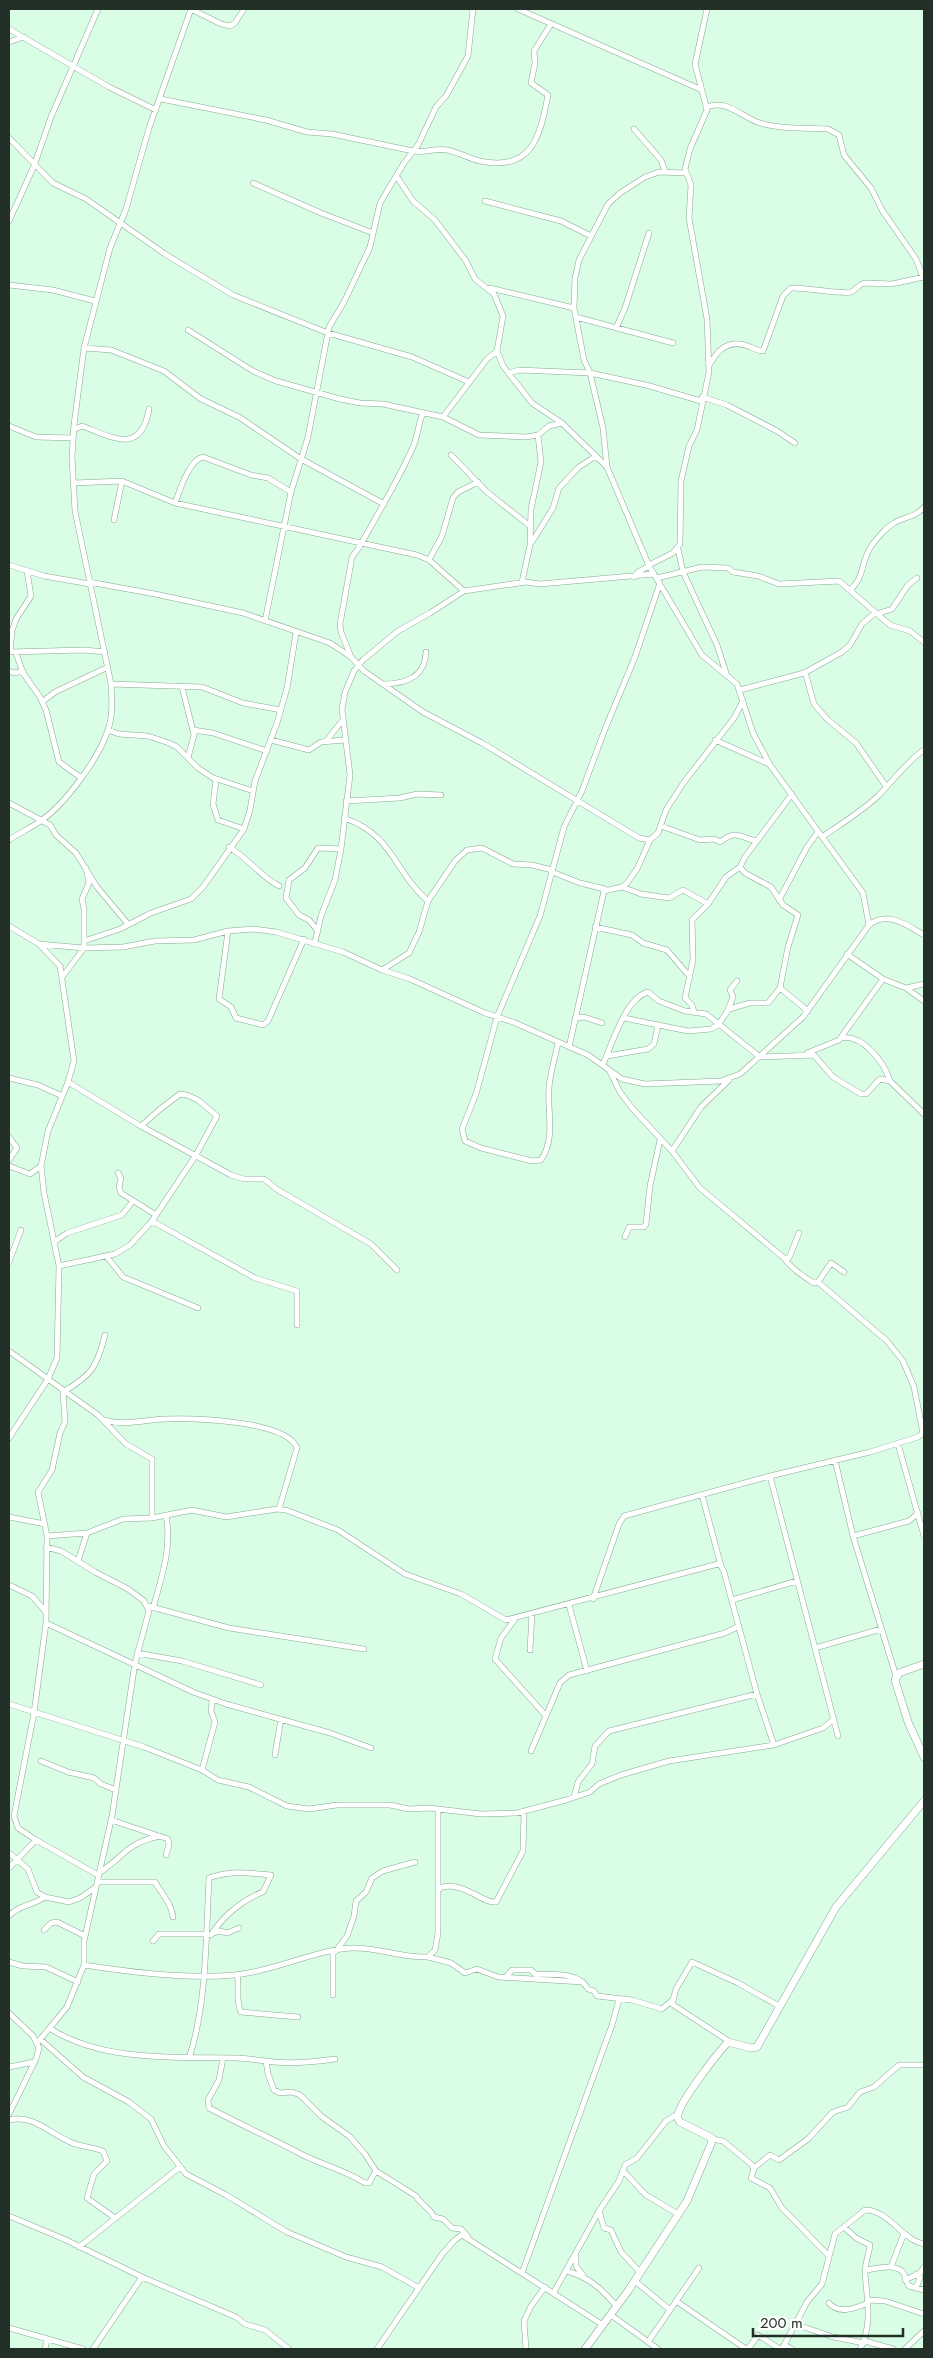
<svg xmlns="http://www.w3.org/2000/svg" width="933" height="2358" font-family="Jost,sans-serif">
<rect width="100%" height="100%" fill="#d9fde5"/>
<g fill="none" stroke-linecap="round" stroke-linejoin="round">
<g stroke="#88a993" stroke-width="6">
<path id="minor" d="M191 9 221 24 230 26 235 23 244 9
M518 9 702 90
M9 29 109 87 156 110
M9 42 24 37
M161 99 266 120 307 132 332 134 413 151C425 153 435 148 447 150 458 152 468 158 480 161 532 172 540 137 548 95L531 83 535 63 534 51 551 24
M707 107C726 99 741 116 757 122 776 129 808 128 828 129L839 135 844 155 871 188 882 210 916 259 923 277
M634 129 661 160 665 171
M9 138 53 183 86 199 165 254 233 295 328 333 412 357 469 382
M686 173 659 172 645 177 620 193 608 204 579 260 575 278 574 308 584 360 590 373 603 428 607 467 649 566 702 655 737 684 753 733 770 765 863 893 869 925
M397 177 413 201 435 220 466 261 475 279 494 294 503 316 497 351 503 366 532 403 562 423 607 467
M253 183 321 213 373 233
M485 201 561 221 591 236
M9 221 34 166 51 117 98 9
M9 285 53 290 95 301
M490 288 574 308
M576 317 673 343
M616 328 625 308 649 233
M188 330 253 371 276 381 340 399 360 403 383 404 443 417 479 435 526 437 538 435 549 426 562 423
M84 348 111 350 164 371 201 399 239 417 301 459 384 504
M709 366C717 350 728 339 748 346 753 348 758 351 763 351L783 296 791 288C802 287 846 295 851 292 856 290 858 285 864 283L892 284 924 277
M509 373 519 370 590 373 646 385 701 401
M702 397 727 405 777 431 795 443
M443 417 487 359 497 351
M9 426 36 437 73 438
M73 430 82 426C112 437 141 456 149 409
M451 455 487 492 530 526
M74 483 122 481 175 503 417 555 429 560 464 591
M175 503C180 490 189 460 203 457L251 475 268 478 291 492
M114 520 122 481
M530 545 531 509 541 462 538 435
M678 549 683 572 717 645 727 676
M429 560 442 536 453 498 458 492 478 482
M9 565 44 576 90 584
M649 565 673 553 680 544 681 481 689 446 697 430 709 372 707 319 689 218 691 185 685 169 690 149 707 110 695 64 707 9
M634 577 638 572 649 566
M657 578 702 567 728 568 733 572 758 576 779 584 839 581 890 625 910 631 924 642
M89 582 155 594 243 613 330 643 351 657 364 671 423 712 482 743 639 838 650 840
M522 582 530 545 553 508 559 488 579 467 596 456
M850 590C865 578 861 559 872 545 877 538 887 527 894 523 905 516 915 518 924 507
M877 614 892 609 908 585 917 578
M265 621 291 492 308 437 329 327 344 302 370 247 380 203 404 163 418 145 436 107 446 96 468 56 473 9
M9 652 84 650 105 652
M10 652 12 631 16 619 31 596 27 571
M16 653 23 673 40 697 46 710 59 762 80 777
M351 657 341 632 340 624 352 557 360 546C378 513 398 481 413 447 418 436 418 424 423 413
M9 671 14 673 23 671
M805 672 814 704 827 719 856 743 886 786
M111 684 202 687 243 703 281 710
M383 684C405 684 425 678 426 652
M182 687 194 735 188 758
M740 690 804 673 842 652 850 645 862 624 875 613
M42 702 55 692 108 667
M108 730 119 734 148 736 169 743 177 747 198 768 216 780 213 804 218 820 244 829
M193 730 213 733 267 751
M271 740 309 750 321 742 345 740
M715 740 769 764
M326 741 342 721
M214 778 253 791
M792 794 745 857 740 867 745 873 771 887 783 905 798 915 788 947 780 988 808 1011
M346 801 400 798 417 794 441 795
M9 803 50 825 56 835 76 853 97 887 128 924
M344 818C394 835 393 871 428 901
M661 826 700 840 714 839 720 842C737 829 739 837 756 841
M822 837C841 824 861 812 878 796 892 782 909 759 924 750
M9 840C19 833 31 828 42 820 66 803 99 758 108 730 113 716 112 699 111 684L75 511 72 457 74 425 84 348 110 248 126 209 149 128 191 9
M229 847C248 858 261 877 279 886
M552 872 580 883 605 889
M622 887 641 894 669 898 683 890 708 904
M779 900 807 847 818 832
M9 926 39 944 60 966 74 1061 68 1082 48 1131 41 1166 44 1193 59 1266 57 1358 48 1379 9 1438
M595 927 632 935 643 943 667 950 690 977
M228 931 219 999 231 1007 236 1018 263 1025 268 1021 304 939
M318 931 309 920 299 915 286 898 289 880 305 868 318 848 341 849
M84 941 120 929 151 913 191 899 203 887 244 829 250 810 255 781 277 723 287 688 296 633
M315 942 321 916 335 880 341 849 350 775 342 709 345 692 354 671 363 660 398 631 430 613 464 591 526 582 540 584 654 574
M39 944 84 948 123 947 155 941 194 940 228 931 254 929 276 932 343 952 382 970 410 979 485 1013 513 1022 588 1055 622 1079 645 1084 721 1081 740 1074 803 1017 869 925C887 910 907 925 924 935
M847 954 883 979 906 988 924 1001
M382 970 409 953 419 932 428 901 455 861 467 850 482 848 513 864 532 865 552 870
M63 976 84 948V909L82 899 89 883 86 868
M906 988 924 984
M729 1009 750 1003H768L780 988
M694 1012 692 1005 685 998 693 960 692 920 708 904 726 877 740 867
M575 1018 584 1017 602 1023
M624 1018 688 1031 711 1029 718 1025 727 1012 733 997 730 990 737 981
M841 1038C863 1034 884 1062 890 1081
M558 1043C555 1058 550 1073 549 1088 547 1112 556 1138 541 1160L532 1161 481 1148 465 1141 462 1129 476 1094 497 1017 540 916 564 827 582 791 605 729 635 657 660 583
M569 1047 604 891 622 887 627 883 637 869 650 840 658 833 666 810 684 782 734 718 743 701
M807 1053 839 1040 883 979
M607 1056 648 1049 654 1044 658 1025
M603 1064C612 1045 625 998 648 992L659 1001 685 1011 706 1014 760 1057 814 1055 833 1077 861 1094H866L880 1079 890 1081 924 1114
M609 1070 620 1092 632 1108 672 1151 700 1188 784 1258H789L799 1233
M9 1078 38 1085 62 1096
M68 1082 139 1125 231 1175 244 1179H264L278 1190 371 1244 397 1270
M141 1126 159 1110 180 1094 187 1095 198 1100 217 1116 196 1155 152 1221
M9 1137 17 1148 9 1160
M672 1151 701 1107 729 1080
M9 1166 30 1174 41 1166
M118 1173 121 1178 119 1187 121 1193 156 1215
M625 1237 629 1227H644L646 1224 650 1186 660 1140
M54 1242 67 1233 122 1215 133 1201
M107 1257 123 1277 198 1308
M784 1258C789 1266 805 1278 814 1283L818 1282 831 1263 844 1272
M9 1262 21 1230
M59 1266 115 1254 130 1245 152 1221 255 1278 297 1291V1325
M9 1351 98 1415 126 1444 152 1459V1518
M104 1420C125 1426 144 1420 165 1419 192 1418 286 1420 297 1448L279 1509
M898 1444 924 1536
M835 1460 853 1536 896 1676
M770 1476 838 1736
M702 1495 721 1566
M9 1517 45 1524
M47 1536 87 1533 123 1519 152 1518 192 1510 226 1517 277 1509 286 1510 338 1530 405 1574 461 1594 506 1620 718 1564 721 1566 724 1572 757 1694 774 1745
M853 1536 909 1521 918 1513
M78 1561 87 1533
M9 1585 32 1596 46 1612
M593 1599 619 1524 624 1516 770 1476 870 1452 918 1437 923 1433 914 1387 903 1361 887 1341 818 1282
M732 1600 797 1581
M569 1605 587 1671
M148 1606 229 1628 364 1649
M153 1608C162 1576 172 1548 166 1515
M515 1619 501 1638 495 1659 546 1716
M46 1623 193 1692 226 1704 330 1733 371 1748
M815 1648 881 1629
M530 1650 532 1614
M137 1653 182 1661 261 1685
M9 1704 144 1747 202 1770 218 1780 249 1787 287 1806 309 1809 337 1805H390L409 1809 429 1808 481 1814 517 1813 566 1800 590 1792 599 1784 621 1775 669 1761 774 1745 823 1728 834 1719
M531 1751 560 1683 569 1675 725 1633 739 1626
M275 1755 281 1719
M41 1761 68 1772 94 1778 101 1784 116 1790
M202 1770 215 1722 211 1711 212 1700
M574 1797 578 1782 592 1764 595 1746 609 1731 757 1694
M111 1820 168 1839 169 1845 166 1855
M9 1853 28 1869 37 1892 45 1897 69 1902 80 1898 96 1887
M9 1868 36 1840
M99 1873C125 1856 126 1843 160 1836
M98 1875 36 1840 18 1828 14 1816 34 1713 46 1623 47 1536 38 1492 52 1470 60 1433 65 1422 63 1392C92 1375 97 1367 105 1335
M97 1882H155C161 1893 172 1904 173 1917
M438 1890 442 1887C466 1882 483 1904 496 1902L523 1851 524 1811
M9 1916C17 1906 34 1905 45 1897
M44 1930 51 1923 57 1922 85 1936
M213 1933 220 1931 227 1933 239 1928
M153 1941 159 1934H207
M336 1951 347 1936 354 1916 356 1901 366 1892 372 1878 383 1871 415 1862
M428 1957 451 1963 465 1973 477 1969 498 1977 583 1982
M9 1962 23 1966 46 1967 78 1982
M84 1965C129 1972 204 1981 248 1973 283 1967 317 1950 352 1948 377 1947 402 1958 428 1957L435 1950 438 1933V1809
M237 1974C240 1987 235 2001 241 2012L298 2017
M506 1977 512 1970H531L535 1974C552 1975 578 1971 588 1989L594 1991 597 1996 632 2000 662 2009 671 2001
M333 1995V1952
M9 2013 33 2036 39 2048 36 2059 9 2114
M51 2029C103 2062 177 2057 236 2058 249 2058 262 2061 274 2062 295 2064 314 2062 335 2059
M40 2039 83 2077 129 2102 151 2119 164 2146 186 2174 226 2195 287 2232 346 2257 382 2267 419 2288
M38 2042 67 2007 84 1965V1941L112 1816 135 1663 149 1611 144 1601 128 1589 95 1572 61 1551 46 1547
M730 2042 672 2004 676 1989 692 1962 738 1983 779 2006
M189 2058C207 2005 206 1934 209 1878 231 1870 249 1873 271 1875L263 1892C242 1900 223 1916 211 1935
M223 2058 219 2080 208 2100 209 2108C240 2124 270 2138 301 2154 322 2165 345 2170 365 2183H369L376 2171
M266 2061 268 2074 274 2090 280 2093 292 2092 300 2095 321 2116 349 2136 365 2154 376 2171 416 2196C421 2205 430 2208 434 2217L443 2219 452 2228 461 2229 468 2237
M9 2067 34 2062
M9 2120C33 2114 49 2133 70 2142 81 2147 93 2147 103 2151L107 2161 94 2174 87 2198 115 2218
M712 2139 723 2141 751 2164 754 2169 751 2178 770 2188 782 2208 828 2255
M754 2168 770 2155 779 2160 808 2139 833 2112 848 2107 860 2092 874 2087 899 2065H924
M623 2171 646 2195 678 2214
M599 2211 604 2228 611 2230 621 2252 640 2272
M9 2216 64 2239 142 2277 236 2317 245 2324 265 2330 289 2349
M844 2227 856 2238 870 2245C869 2254 865 2263 865 2273 867 2300 873 2324 860 2349
M79 2247 180 2167
M576 2256V2266L583 2275
M891 2267 904 2233
M865 2270C876 2269 893 2263 902 2271 906 2275 905 2281 909 2286L924 2290
M567 2271C589 2277 603 2290 617 2307
M522 2273 612 2025 619 2000
M916 2274 920 2278 916 2288
M905 2280 920 2273 924 2267
M635 2281 670 2310
M554 2292 599 2211 619 2181 625 2165 637 2158 666 2121 678 2114
M868 2300 885 2301 924 2314
M676 2301 746 2349
M829 2303C839 2315 856 2308 868 2303
M611 2315 658 2349
M795 2324 833 2337 864 2343
M9 2328 83 2349
M865 2341 893 2349
M648 2342 699 2268
M784 2345 792 2349
M45 2349 47 2340
M93 2349 142 2277
M377 2349 443 2253 455 2240 462 2235 603 2325
M526 2349 524 2321 531 2306 545 2287
M748 2349 758 2335 780 2349
M782 2349 807 2302 822 2284 835 2234 865 2210C889 2210 902 2240 924 2244
M905 2349 924 2331"/>
</g>
<g stroke="#88a993" stroke-width="8">
<path id="tertiary" d="M924 1664 899 1673 895 1680 908 1722 924 1757
M585 2349 628 2291 687 2201 711 2144 712 2138 680 2122C678 2119 677 2119 678 2115 680 2101 717 2054 728 2042L751 2048 757 2047 836 1907 924 1801"/>
</g>
<use href="#minor" stroke="#fff" stroke-width="5"/>
<use href="#tertiary" stroke="#fff" stroke-width="7"/>
</g>
<rect width="933" height="2358" fill="none" stroke="#233027" stroke-width="20"/>
<path d="M753 2328v8h150v-8" fill="none" stroke="#233027" stroke-width="2.5"/>
<text x="760" y="2328" font-size="15" fill="#233027" stroke="#ffffff" stroke-width="4" paint-order="stroke">200 m</text>
</svg>
